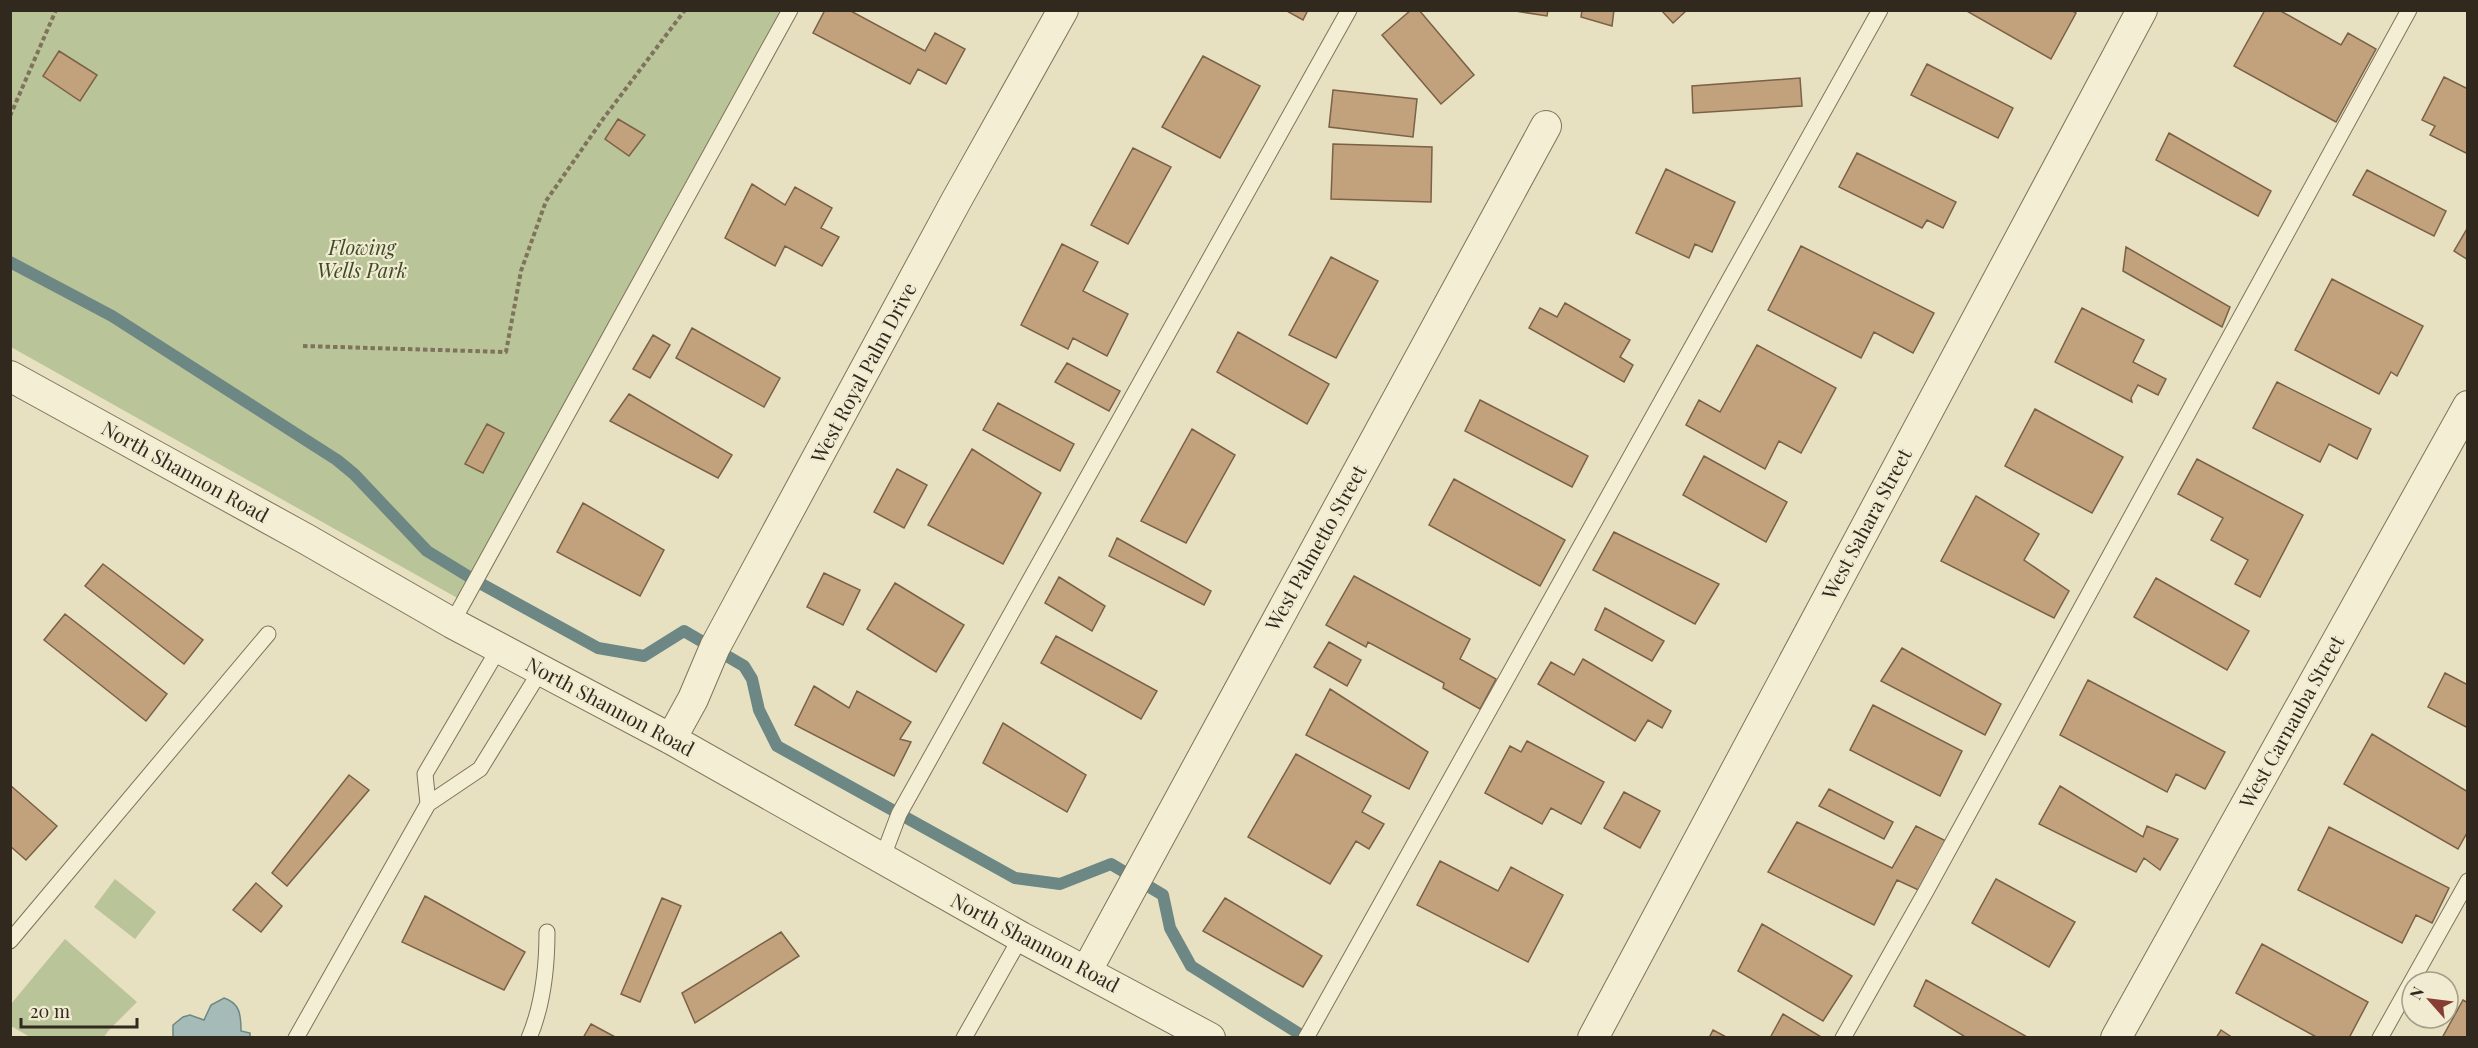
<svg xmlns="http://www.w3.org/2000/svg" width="2478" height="1048" font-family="'Playfair Display',serif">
<rect width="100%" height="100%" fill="#e7e1c2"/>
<path fill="#b9c498" d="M11 11H781L461 600 11 347Z
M115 879 156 912 135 939 94 907Z
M65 939 137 1002 109 1030 104 1037H30L11 1026V1004Z"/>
<path fill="#a4bbb7" stroke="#6c8784" stroke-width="1.5" d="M224 998C240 1003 241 1015 241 1031L250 1033V1037H173V1025L183 1017 190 1015 204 1020 211 1005Z"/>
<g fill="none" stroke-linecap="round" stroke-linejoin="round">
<path stroke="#6c8784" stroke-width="12" d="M10 262 112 316 337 460 354 474 427 551 476 581 598 648 644 656 684 631 744 666 752 679 759 710 777 746 1015 878 1060 884 1111 864 1163 895 1170 928 1191 966 1306 1038"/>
</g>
<path fill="#c1a27d" stroke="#7b6145" stroke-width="1.5" d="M825 10H849L925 51 935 33 965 49 946 84 918 69 910 84 813 33Z
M1285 10H1308L1303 20Z
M1411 10H1419L1474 75 1441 104 1382 35Z
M1509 10H1548L1547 16Z
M1582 10H1614L1612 26 1581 17Z
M1661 10H1687L1673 23Z
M1965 10H2071L2076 13 2051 59Z
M2265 10H2279L2341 45 2348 33 2376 49 2336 122 2234 66Z
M59 51 97 75 80 101 43 76Z
M1203 56 1260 86 1220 158 1162 127Z
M1927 64 2013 108 1998 138 1911 95Z
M2444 77 2468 89V154L2430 135 2435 126 2422 120Z
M1800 78 1802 106 1693 113 1692 86Z
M1333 90 1417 99 1413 137 1329 127Z
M618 119 645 135 629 156 605 139Z
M2169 133 2271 191 2258 216 2156 160Z
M1333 144 1432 147 1431 202 1331 199Z
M1133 148 1171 167 1128 244 1091 225Z
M1857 153 1956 202 1943 228 1927 220 1922 228 1839 187Z
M1666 169 1735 202 1712 252 1695 244 1689 258 1636 233Z
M2367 170 2446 211 2434 236 2353 195Z
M752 184 785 205 795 187 832 208 821 228 839 237 822 266 785 246 775 266 725 238Z
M2468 227V260L2454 251Z
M1062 244 1098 262 1083 291 1128 314 1107 356 1073 338 1068 349 1021 325Z
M1801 246 1934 313 1913 353 1874 332 1861 358 1768 310Z
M2126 247 2230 307 2222 327 2123 271Z
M1331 257 1378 281 1336 358 1289 335Z
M2332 279 2423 326 2397 376 2391 372 2379 394 2295 350Z
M1565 303 1630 340 1620 357 1633 365 1624 382 1529 328 1540 308 1557 317Z
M2082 308 2144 340 2133 362 2166 379 2158 395 2138 385 2131 398 2132 402 2055 362Z
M692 328 780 378 764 407 676 358Z
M1238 332 1329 384 1307 424 1217 372Z
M653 335 670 345 650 378 633 369Z
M1757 345 1836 388 1801 453 1779 441 1765 469 1686 425 1699 400 1720 412Z
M1067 363 1120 391 1109 411 1055 382Z
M2277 382 2371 429 2357 459 2329 444 2320 462 2253 428Z
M629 394 732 455 718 478 610 421Z
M1480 400 1588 456 1572 487 1465 431Z
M998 403 1074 444 1060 471 983 430Z
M2035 409 2123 457 2092 513 2005 466Z
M487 424 504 433 483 473 465 464Z
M1192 429 1235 455 1186 543 1141 521Z
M972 449 1041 493 1003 564 928 525Z
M1704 456 1787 502 1766 542 1683 495Z
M2197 459 2303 515 2260 597 2235 584 2248 560 2211 540 2223 518 2178 494Z
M897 469 927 485 904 528 874 512Z
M1454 479 1565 540 1540 586 1429 525Z
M1976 496 2039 534 2024 560 2069 591 2054 618 1941 561Z
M583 503 664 550 640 596 557 552Z
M1614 532 1719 584 1695 624 1593 570Z
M1117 538 1211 591 1204 605 1109 556Z
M103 564 203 640 184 664 85 586Z
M824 573 860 590 843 625 807 607Z
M1354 576 1470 639 1460 659 1496 679 1480 709 1443 688 1444 683 1368 642 1366 647 1326 625Z
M1059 577 1105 606 1092 631 1045 603Z
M2156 578 2249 631 2227 670 2134 617Z
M895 583 964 625 936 672 867 629Z
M1605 608 1664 641 1652 661 1595 630Z
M65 614 167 694 146 721 44 640Z
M1056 636 1157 691 1141 719 1041 663Z
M1329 642 1361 660 1347 686 1314 667Z
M1902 648 2001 704 1985 735 1881 681Z
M1583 659 1671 711 1662 728 1648 720 1635 741 1538 684 1551 662 1574 675Z
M2445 673 2468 685V728L2428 707Z
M2088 680 2225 752 2205 789 2176 774 2167 792 2060 735Z
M814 686 849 708 857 691 911 722 900 739 911 742 894 776 795 725Z
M1330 689 1428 752 1409 789 1306 735Z
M1873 705 1962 751 1940 796 1850 750Z
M1003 723 1086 775 1067 812 983 763Z
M2372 734 2468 792V831L2458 849 2344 784Z
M1527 741 1604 782 1581 824 1551 808 1542 824 1485 793 1510 746 1521 752Z
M1296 754 1371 796 1362 812 1384 824 1369 849 1356 841 1330 884 1248 837Z
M349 775 369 790 287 886 272 873Z
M10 785 57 826 26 860 10 846Z
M2060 786 2143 837 2147 826 2178 839 2160 870 2144 858 2136 872 2039 824Z
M1829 789 1893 822 1884 839 1819 806Z
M1624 792 1660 811 1640 848 1604 828Z
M1797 822 1892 868 1916 826 1948 842 1925 893 1897 880 1874 925 1768 872Z
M2329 827 2449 888 2432 923 2416 915 2402 943 2298 890Z
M1440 861 1498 891 1511 867 1563 895 1528 962 1417 905Z
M1996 879 2075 922 2049 967 1972 923Z
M256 883 282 906 261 932 233 910Z
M425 896 525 952 504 990 402 942Z
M662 898 681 906 640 1002 621 994Z
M1225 898 1322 956 1303 987 1203 931Z
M1762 924 1852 976 1823 1021 1738 971Z
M781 932 799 956 695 1023 682 993Z
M2262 944 2368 1002 2349 1038H2318L2236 993Z
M1926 980 2029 1038H1967L1914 1006Z
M2463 1000 2468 1003V1038H2442Z
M1783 1014 1823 1038H1770Z
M591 1024 617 1038H583Z
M1713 1030 1728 1038H1709Z
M2221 1030 2233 1038H2216Z"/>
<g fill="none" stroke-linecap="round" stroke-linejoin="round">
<g stroke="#7f735c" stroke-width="17">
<path id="lane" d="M452 623 790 10
M428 804 425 774 499 648
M882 859 899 814 1349 10
M10 941 268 634
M296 1038 428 804 480 769 541 670
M529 1038C543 1005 547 968 547 932
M964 1038 1021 937
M1306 1038 1880 10
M1843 1038 1925 893 2409 10
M2380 1038 2468 881"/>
</g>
<g stroke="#7f735c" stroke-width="32">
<path id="street" d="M10 376 306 539 452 623 671 739 1021 937 1210 1038
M671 739 693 699 715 647 956 201 1063 10
M1087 970 1546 126
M1593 1038 2142 10
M2116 1038 2468 406"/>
</g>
<path stroke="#7f735c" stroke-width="4" stroke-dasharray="4.5 3" stroke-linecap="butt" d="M10 116 56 10
M303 346 506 352 521 271 546 201 603 119 685 10"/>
<use href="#lane" stroke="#f3eed4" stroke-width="15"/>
<use href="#street" stroke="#f3eed4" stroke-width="30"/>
</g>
<g text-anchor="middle" stroke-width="4.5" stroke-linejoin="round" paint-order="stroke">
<g font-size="20" font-style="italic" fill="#3d4a27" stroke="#f0ebd1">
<text x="362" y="255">Flowing<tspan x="362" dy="23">Wells Park</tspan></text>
</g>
<g font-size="20" fill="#31291e" stroke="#f0ebd1">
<text transform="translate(864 373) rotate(-62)" y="7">West Royal Palm Drive</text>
<text transform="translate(185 472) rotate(29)" y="7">North Shannon Road</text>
<text transform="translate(1867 524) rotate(-62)" y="7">West Sahara Street</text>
<text transform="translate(1316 548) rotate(-61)" y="7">West Palmetto Street</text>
<text transform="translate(610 707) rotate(28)" y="7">North Shannon Road</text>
<text transform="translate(2292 722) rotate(-61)" y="7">West Carnauba Street</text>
<text transform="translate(1035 943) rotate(28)" y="7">North Shannon Road</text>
</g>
</g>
<rect width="2478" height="1048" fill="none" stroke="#31291e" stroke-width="24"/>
<g transform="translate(2430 1000) rotate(298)"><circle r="28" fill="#f0ebd1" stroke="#a49d89" stroke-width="1.5"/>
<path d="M0-4.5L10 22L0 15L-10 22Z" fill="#863d33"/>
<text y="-9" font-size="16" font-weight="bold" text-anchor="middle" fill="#31291e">N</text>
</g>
<path d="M21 1018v9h116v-9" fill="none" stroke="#31291e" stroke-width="3"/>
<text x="30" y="1018" font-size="18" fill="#31291e" stroke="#f0ebd1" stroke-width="4.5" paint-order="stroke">20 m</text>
</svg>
